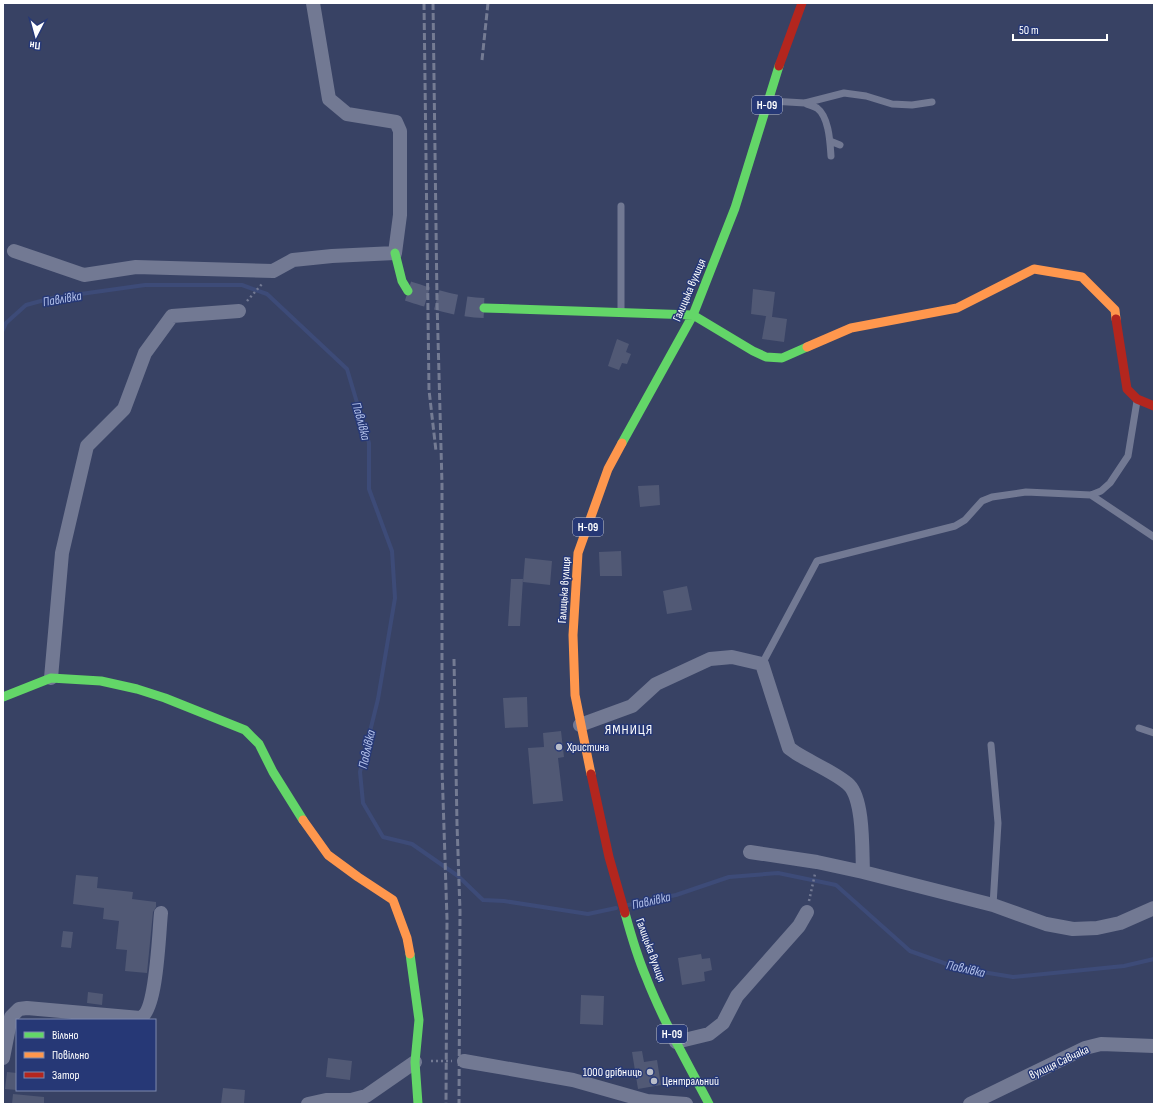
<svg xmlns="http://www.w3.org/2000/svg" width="1157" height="1107" font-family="'Sofia Sans Condensed',sans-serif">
<rect width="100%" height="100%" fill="#384264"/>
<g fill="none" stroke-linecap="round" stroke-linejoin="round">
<path stroke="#3d4b78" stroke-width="4" d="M3 330 6 323 26 305 52 298 145 285H242L267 294 347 369 369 443V489L392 551 395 598 378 699 360 772 363 803 383 837 412 844 458 876 483 900 504 901 588 914 616 908
M628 905 676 895 729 877 778 873 836 885 910 951 958 968 1013 977 1124 966 1154 959"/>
</g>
<path fill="#515975" d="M753 289 775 292 772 317 751 314Z
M766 316 787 319 784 342 762 339Z
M617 339 629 344 626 352 631 354 627 364 622 363 619 370 608 366Z
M659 485 660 505 640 507 638 486Z
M621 551 622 576H600L599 552Z
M525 558 552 561 550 585 523 582Z
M511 579H523L520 626H508Z
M687 586 692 610 667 614 663 591Z
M527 697 528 727 505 728 503 698Z
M561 731 564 757 558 758 563 801 533 804 528 748 544 747 543 733Z
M76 875 98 877 97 888 133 892 132 899 156 902V907L153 912 147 973 125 971 127 950 116 949 119 921 103 919 104 908 73 904Z
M63 931 73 932 71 948 61 947Z
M701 954 702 959 710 958 712 970 704 972 705 981 682 985 678 958Z
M88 992 103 994 102 1005 87 1003Z
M581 995 604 996 603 1025 580 1024Z
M642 1051 644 1062 657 1060 661 1085 638 1089 632 1052Z
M328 1058 352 1061 350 1080 326 1077Z
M7 1072 17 1073V1090L5 1089Z
M223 1088 245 1090 244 1104H221Z
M13 1094 44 1097V1104H12Z"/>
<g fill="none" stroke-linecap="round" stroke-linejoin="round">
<path stroke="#565e7b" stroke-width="20" stroke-dasharray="20 10" stroke-linecap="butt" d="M408 291C433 299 457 307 484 308"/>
<path stroke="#727993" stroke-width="2.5" stroke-dasharray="2 3" stroke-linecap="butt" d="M247 301 262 284
M809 901 815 874
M431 1061H452"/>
<path stroke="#727993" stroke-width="7" d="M771 101 805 103 844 93 866 96 892 104 912 105 932 102
M805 103C808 105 813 106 817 108 829 117 830 142 831 156
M830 141 840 145
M621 206V311
M1091 495 1154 537
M762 664 817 561 955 526 965 520 982 501 992 497 1026 492 1091 495 1101 491 1110 483 1128 456 1137 401
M1139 728 1154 733
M991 745 998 823 993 905"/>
<path stroke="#727993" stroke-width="14" d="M14 251 84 275 136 267 273 271 293 260 332 256 395 253 400 215V131L396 122 347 114 329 99 313 3
M51 678 62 553 87 446 124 409 145 353 172 316 239 311
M580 725 632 706 656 684 710 659 732 657 762 664 789 748 796 753C810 762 838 774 849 785 864 800 862 851 863 872
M750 852 817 862 863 872 993 905 1046 924 1073 929 1097 928 1120 923 1154 908
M676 1042 709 1034 723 1023 737 996 799 926 807 912
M3 1058 11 1017 19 1009 27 1008 140 1018C157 1012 159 930 161 913
M464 1061 573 1080 647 1101 686 1104
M308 1104 326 1100H351L366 1096 415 1062
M970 1104 1085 1048 1101 1044 1154 1046"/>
<path stroke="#63d668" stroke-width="9" d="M395 253 402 281 408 291
M484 308 693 315 753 351 766 357 782 358 807 347
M622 443 693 315 735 208 779 66
M3 697 51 678 101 681 137 689 165 698 245 730 259 744 273 772 303 820
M625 913C631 935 637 956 646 977 663 1021 687 1062 709 1104
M410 954 419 1020 415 1062 418 1104"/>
<path stroke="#ff974d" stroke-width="9" d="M807 347 851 328 957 308 1034 269 1082 277 1115 310 1116 319
M591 774 575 695 573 635 578 553 608 469 622 443
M303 820 328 855 358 877 393 900 407 938 410 954"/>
<path stroke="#b3261e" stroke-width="9" d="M779 66 802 3
M1116 319 1127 389 1137 399 1154 406
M591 774 609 857 625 913"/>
<path stroke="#747b93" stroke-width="3" stroke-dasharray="7 3" stroke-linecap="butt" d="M424 3 429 390 436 451
M433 3 437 301 442 484V768L447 919 446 1104
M482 60 488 3
M454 659 457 824 460 911 459 1104"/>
</g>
<g fill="#b9bdc9" stroke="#263876" stroke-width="1.5">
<circle cx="559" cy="747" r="4"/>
<circle cx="650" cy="1072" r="4"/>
<circle cx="654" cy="1081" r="4"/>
</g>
<g text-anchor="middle" stroke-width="3" stroke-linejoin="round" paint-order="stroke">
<g fill="#263876" stroke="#bec3d6" stroke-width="1">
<rect x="752" y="96" width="30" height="18" rx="3"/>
<rect x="573" y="518" width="30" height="18" rx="3"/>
<rect x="657" y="1025" width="30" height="18" rx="3"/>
</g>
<g font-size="11" font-weight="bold" fill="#fff">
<text x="767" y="109">Н-09</text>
<text x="588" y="531">Н-09</text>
<text x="672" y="1038">Н-09</text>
</g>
<g font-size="12" fill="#fff" stroke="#263876">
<text transform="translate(689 290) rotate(-67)" y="4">Галицька вулиця</text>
<text transform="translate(564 590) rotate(-86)" y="4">Галицька вулиця</text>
<text transform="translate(651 950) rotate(70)" y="4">Галицька вулиця</text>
<text transform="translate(1059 1062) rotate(-25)" y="4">вулиця Савчака</text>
</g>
<g font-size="12" fill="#fff" stroke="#263876" text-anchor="start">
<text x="567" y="751">Христина</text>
<text x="642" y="1076" text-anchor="end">1000 дрібниць</text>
<text x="662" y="1085">Центральний</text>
</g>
<g font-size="13" font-style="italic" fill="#b2c0ea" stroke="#263876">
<text transform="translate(62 298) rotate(-10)" y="5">Павлівка</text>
<text transform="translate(362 421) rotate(75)" y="5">Павлівка</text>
<text transform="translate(366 749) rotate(-77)" y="5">Павлівка</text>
<text transform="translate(651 900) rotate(-13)" y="5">Павлівка</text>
<text transform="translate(966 968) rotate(13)" y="5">Павлівка</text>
</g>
<g font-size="14" letter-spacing="1" fill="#fff" stroke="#263876">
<text x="629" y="734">ЯМНИЦЯ</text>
</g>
</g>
<rect width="1157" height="1107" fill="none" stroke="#ffffff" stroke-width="8"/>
<rect x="16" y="1019" width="140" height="72" fill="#263876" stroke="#7d88ad"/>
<rect x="24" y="1032" width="20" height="6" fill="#63d668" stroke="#7d88ad"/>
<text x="52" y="1039" font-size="12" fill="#ffffff">Вільно</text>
<rect x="24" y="1052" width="20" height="6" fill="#ff974d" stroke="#7d88ad"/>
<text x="52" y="1059" font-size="12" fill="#ffffff">Повільно</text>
<rect x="24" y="1072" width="20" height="6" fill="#b3261e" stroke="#7d88ad"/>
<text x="52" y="1079" font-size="12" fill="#ffffff">Затор</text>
<g transform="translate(36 36) rotate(186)" stroke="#263876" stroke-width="3" paint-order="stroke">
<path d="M0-3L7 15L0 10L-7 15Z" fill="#ffffff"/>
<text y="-6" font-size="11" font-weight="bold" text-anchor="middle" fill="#ffffff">Пн</text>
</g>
<path d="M1013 34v6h94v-6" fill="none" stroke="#ffffff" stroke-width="2"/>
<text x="1019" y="34" font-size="12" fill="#ffffff" stroke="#263876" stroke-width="3" paint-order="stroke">50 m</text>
</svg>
